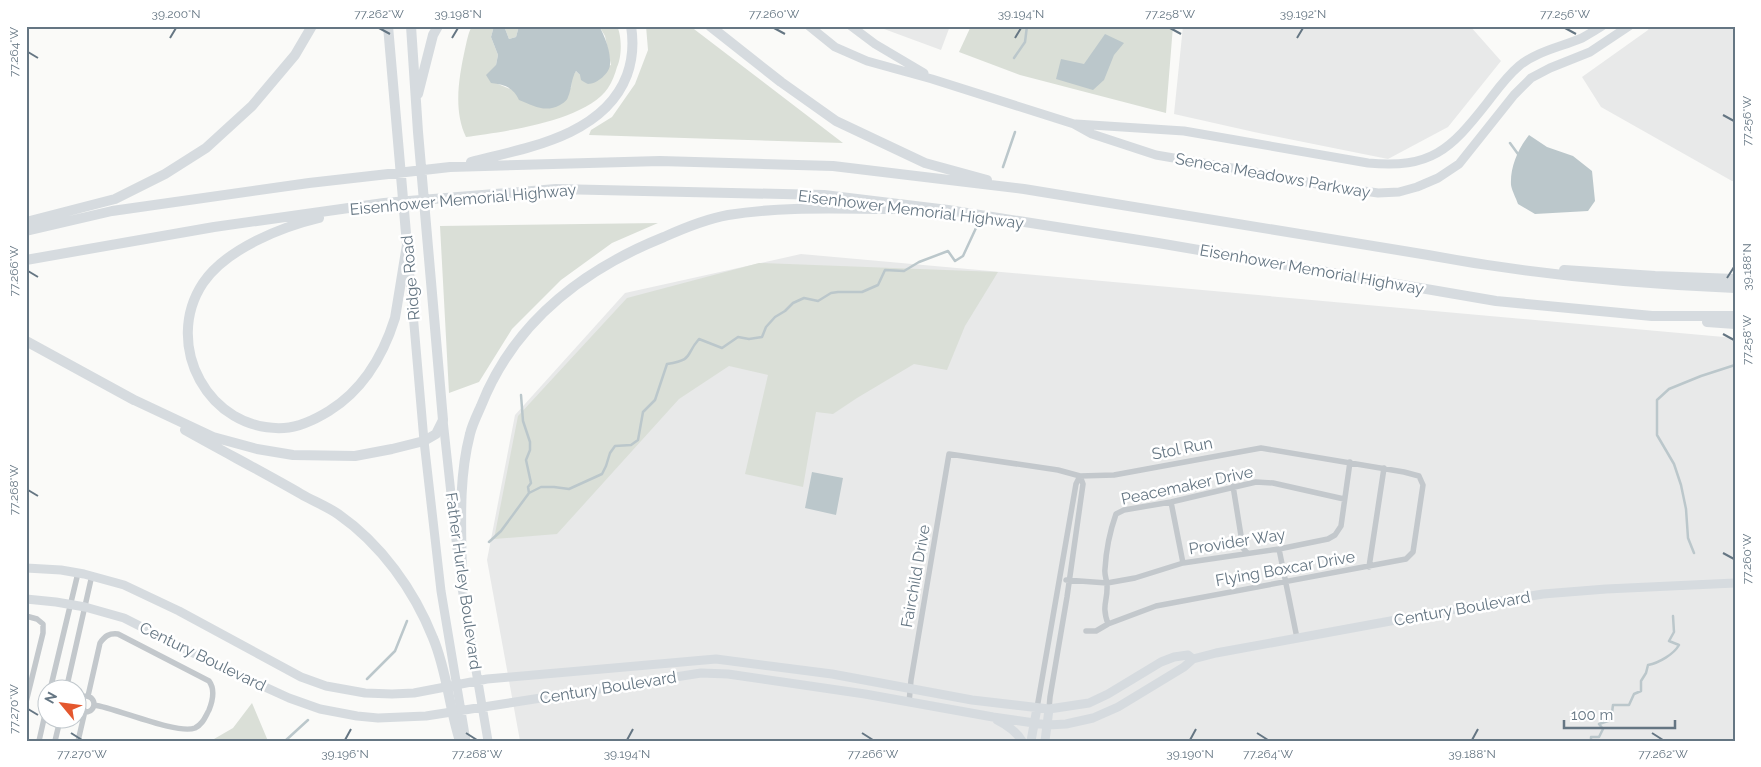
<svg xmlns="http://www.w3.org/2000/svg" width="1761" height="767" font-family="Raleway,sans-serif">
<rect width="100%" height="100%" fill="#fafaf8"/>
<path fill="#e8e9e9" d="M876 26H950L941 50Z
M1183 26H1470L1501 61 1448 127 1388 159 1254 132 1174 114Z
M1650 26H1735V181H1732L1601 107 1582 77 1648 30Z
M801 254 1735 338V741H520L487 560 515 415 625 293Z"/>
<path fill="#dadfd7" d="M472 26H494L491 37 498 55 496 65 498 84 515 91 571 88 572 77 576 71 580 75 611 65 605 36 599 26H617C622 36 622 57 617 67 615 74 612 82 608 88 586 121 503 132 466 137 453 110 459 77 465 49 467 41 468 33 472 26Z
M504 26H519L516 37 509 39Z
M646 26H690L843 143 589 135 591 130 612 117 635 84 648 50Z
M971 26H1173L1166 113 1020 75 959 52Z
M658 223 612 243 561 280 512 329 479 382 449 393 440 226Z
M759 263 998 272 965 326 947 370 914 364 857 398 833 414 816 412 803 487 745 474 768 375 729 366 679 399 557 534 494 539 518 416 627 298Z
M252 703 268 741H214V739L233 728Z"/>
<path fill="#bbc7cb" d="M494 26H504L509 39 516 37 519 26H599C605 36 611 53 610 64 610 73 597 84 588 84 585 83 583 81 581 80L580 75 576 71C571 79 572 88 568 97 567 101 563 103 560 105 545 113 534 106 519 100 514 88 504 84 491 83L486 75 496 65 498 55 491 37Z
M1105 34 1124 43 1114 55 1104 80 1093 90 1056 79 1061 59 1084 64Z
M1529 135 1547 147 1573 156 1592 171 1595 201 1588 211 1535 214 1518 204C1516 198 1512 191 1511 185 1510 167 1518 149 1529 135Z
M812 472 843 478 836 515 805 508Z"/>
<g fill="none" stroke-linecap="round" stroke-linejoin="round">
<path stroke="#bbc7cb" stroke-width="2.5" d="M1014 58 1025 42 1027 26
M1510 143 1518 154
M1003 167 1015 132
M521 395 523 421 530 442V450L526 460 531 483 528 487 529 493
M489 542 501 531 529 493 541 487H554L569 489 602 474 606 466 610 453 615 446 631 445 638 440 643 412 655 400 667 364C695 359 684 356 699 339L722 348 738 337 749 339 762 337 766 327 775 317 785 311 793 303 804 298 818 301 831 293 838 292H862L878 285 885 270 904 271 919 262 948 251 955 261 963 256 976 228
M1694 553 1688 538 1686 509 1681 485 1674 464 1657 435V400L1669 389 1701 376 1735 365
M367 679 395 651 407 621
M285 741 308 720
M1591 741V737H1599L1603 729 1599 724 1611 720 1613 705H1629L1634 694 1641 691V681L1646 673 1648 665C1659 663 1674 654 1679 645L1669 641 1674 632 1673 616"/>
<path stroke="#c3c8cc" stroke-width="5.5" d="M1233 486 1243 548 1247 553
M1171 502 1183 563
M1279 549 1297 638
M1369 567 1384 468
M1066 580 1107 583 1135 578 1183 563 1279 549 1328 539 1335 535 1341 526 1350 462
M26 616 37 619 43 624V633L26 702
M1108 624C1101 604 1108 602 1107 585 1107 580 1104 575 1105 569 1106 551 1110 531 1116 514L1124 510 1171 502 1256 482 1273 483 1344 499
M50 690 78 573
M66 690 92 575
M88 696 100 643C105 636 109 633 118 634L209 681C215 689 213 700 209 710 205 717 203 724 195 728 177 735 116 708 94 705
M78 704a8 8 0 1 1 16 0a8 8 0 1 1-16 0Z
M909 703 911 680 949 454 1058 470 1080 476 1114 475 1261 448 1404 472 1419 476 1423 485 1413 552 1406 559 1156 606 1108 624 1096 631H1086
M1037 708 1076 484 1080 476 1083 484 1067 597 1050 697 1049 709
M39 741 48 701
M55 741 60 720
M78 741 85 711"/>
<path stroke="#d6dbdf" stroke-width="9" d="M809 26 835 47 867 61 932 79 1074 124 1092 134 1156 155 1250 171 1322 185 1378 193 1399 192 1417 187 1438 178 1459 164 1514 95 1531 78 1550 68 1590 52 1629 26
M851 26 875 44 924 73
M1076 124 1184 131 1368 163C1431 169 1450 150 1487 103 1497 90 1506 77 1519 66 1537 51 1561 47 1582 38 1589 34 1596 30 1602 26
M408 255 424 441 441 591 466 741
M443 420 457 549
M26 568 61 570 84 574 124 585 179 611 301 677 326 686 365 693 392 694 414 693 487 679 716 659 832 674 972 700 1049 709 1089 703 1108 694 1161 662 1174 657 1188 655 1193 659
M461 582 488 741
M26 599 56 602 85 607 124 618 217 665 289 698 320 709 357 716 378 718 426 716 701 673 728 674 865 694 993 717 1048 725 1066 724 1093 718 1118 707 1184 667 1193 659 1216 653 1494 602 1543 594 1606 589 1735 583
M997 720C1007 725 1016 731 1022 741
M1031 741 1037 708
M1045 741 1049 709"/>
<path stroke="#d6dbdf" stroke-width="10" d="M710 26 781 82 836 121 925 163 987 180
M418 94 433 35 438 26
M471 162C526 148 604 136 627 75 633 58 634 44 631 26
M319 218C281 227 226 249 203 283 162 345 209 432 284 428 300 427 316 419 329 411 363 390 383 356 395 318L407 245 388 26
M26 222 115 199 165 174 206 148 252 106 295 55 312 26
M26 231 112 211 309 183 450 167 660 161 833 166 1024 189 1428 255C1530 274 1631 284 1735 288
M26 260 214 227 384 203 556 189 824 195 948 210 1158 243 1496 301 1652 316H1735
M1564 270 1655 276 1735 279
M1707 322 1735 324
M26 341 134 400
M130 398 213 437 257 449 293 455 355 456 392 449 424 441 436 434 443 420 418 132 411 26
M185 430C224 452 263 472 301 494 313 501 326 506 338 514 381 544 414 590 433 638 447 671 449 707 460 741
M462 588C462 537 457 484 470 434 472 425 477 415 481 406 514 322 582 270 664 237 684 228 706 219 728 215 783 206 839 209 894 209"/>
</g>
<path fill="none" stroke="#657683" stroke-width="2" d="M379 28 390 34M774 28 785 34M1170 28 1181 34M1565 28 1576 34M170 38 176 28M452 38 458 28M1015 38 1021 28M1297 38 1303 28M28 52 38 58M1723 115 1734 121M28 271 38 277M1727 278 1734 267M1723 334 1734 340M28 490 38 496M1723 553 1734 559M28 709 38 715M71 733 82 740M466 733 477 740M862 733 873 740M1257 733 1268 740M1652 733 1663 740M345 740 351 729M627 740 633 729M1190 740 1196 729M1472 740 1478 729"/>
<g text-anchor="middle" stroke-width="5" stroke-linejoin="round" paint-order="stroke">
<g font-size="16" fill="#657683" stroke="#fff">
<text transform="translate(1273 175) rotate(10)" y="6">Seneca Meadows Parkway</text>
<text transform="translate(463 199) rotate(-5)" y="6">Eisenhower Memorial Highway</text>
<text transform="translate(911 209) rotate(7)" y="6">Eisenhower Memorial Highway</text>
<text transform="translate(1312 269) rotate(10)" y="6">Eisenhower Memorial Highway</text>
<text transform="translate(410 278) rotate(-95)" y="6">Ridge Road</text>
<text transform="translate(1182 448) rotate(-11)" y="6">Stol Run</text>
<text transform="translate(1187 485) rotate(-12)" y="6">Peacemaker Drive</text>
<text transform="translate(1237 541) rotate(-9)" y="6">Provider Way</text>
<text transform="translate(1285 568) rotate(-10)" y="6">Flying Boxcar Drive</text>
<text transform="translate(915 576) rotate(-80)" y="6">Fairchild Drive</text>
<text transform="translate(464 581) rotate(82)" y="6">Father Hurley Boulevard</text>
<text transform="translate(1462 608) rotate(-10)" y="6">Century Boulevard</text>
<text transform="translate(203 656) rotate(26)" y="6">Century Boulevard</text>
<text transform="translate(608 687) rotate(-9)" y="6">Century Boulevard</text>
</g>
</g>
<rect width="1761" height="767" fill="none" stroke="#ffffff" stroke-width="55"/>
<g transform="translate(62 704) rotate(299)"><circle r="24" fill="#ffffff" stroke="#c1c8cd"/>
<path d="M0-4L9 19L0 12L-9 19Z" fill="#e4572e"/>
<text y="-8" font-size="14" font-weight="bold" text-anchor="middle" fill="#657683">N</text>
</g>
<path d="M1564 720v8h111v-8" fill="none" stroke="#657683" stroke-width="2.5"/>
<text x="1571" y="720" font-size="15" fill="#657683" stroke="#ffffff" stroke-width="4" paint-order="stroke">100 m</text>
<rect x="28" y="28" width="1706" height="712" fill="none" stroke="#657683" stroke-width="2"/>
<g font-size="12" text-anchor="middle" fill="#657683">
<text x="176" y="18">39.200°N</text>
<text x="379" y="18">77.262°W</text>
<text x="458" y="18">39.198°N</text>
<text x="774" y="18">77.260°W</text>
<text x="1021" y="18">39.194°N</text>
<text x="1170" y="18">77.258°W</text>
<text x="1303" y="18">39.192°N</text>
<text x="1565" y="18">77.256°W</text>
<text transform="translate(14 52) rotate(-90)" y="4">77.264°W</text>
<text transform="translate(1747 121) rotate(-90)" y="4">77.256°W</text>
<text transform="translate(1747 267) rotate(-90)" y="4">39.188°N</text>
<text transform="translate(14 271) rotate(-90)" y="4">77.266°W</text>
<text transform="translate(1747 340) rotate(-90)" y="4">77.258°W</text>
<text transform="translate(14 490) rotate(-90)" y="4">77.268°W</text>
<text transform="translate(1747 559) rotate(-90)" y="4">77.260°W</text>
<text transform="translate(14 709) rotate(-90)" y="4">77.270°W</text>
<text x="82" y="758">77.270°W</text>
<text x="345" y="758">39.196°N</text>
<text x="477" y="758">77.268°W</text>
<text x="627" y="758">39.194°N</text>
<text x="873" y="758">77.266°W</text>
<text x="1190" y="758">39.190°N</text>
<text x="1268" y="758">77.264°W</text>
<text x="1472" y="758">39.188°N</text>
<text x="1663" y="758">77.262°W</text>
</g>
</svg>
